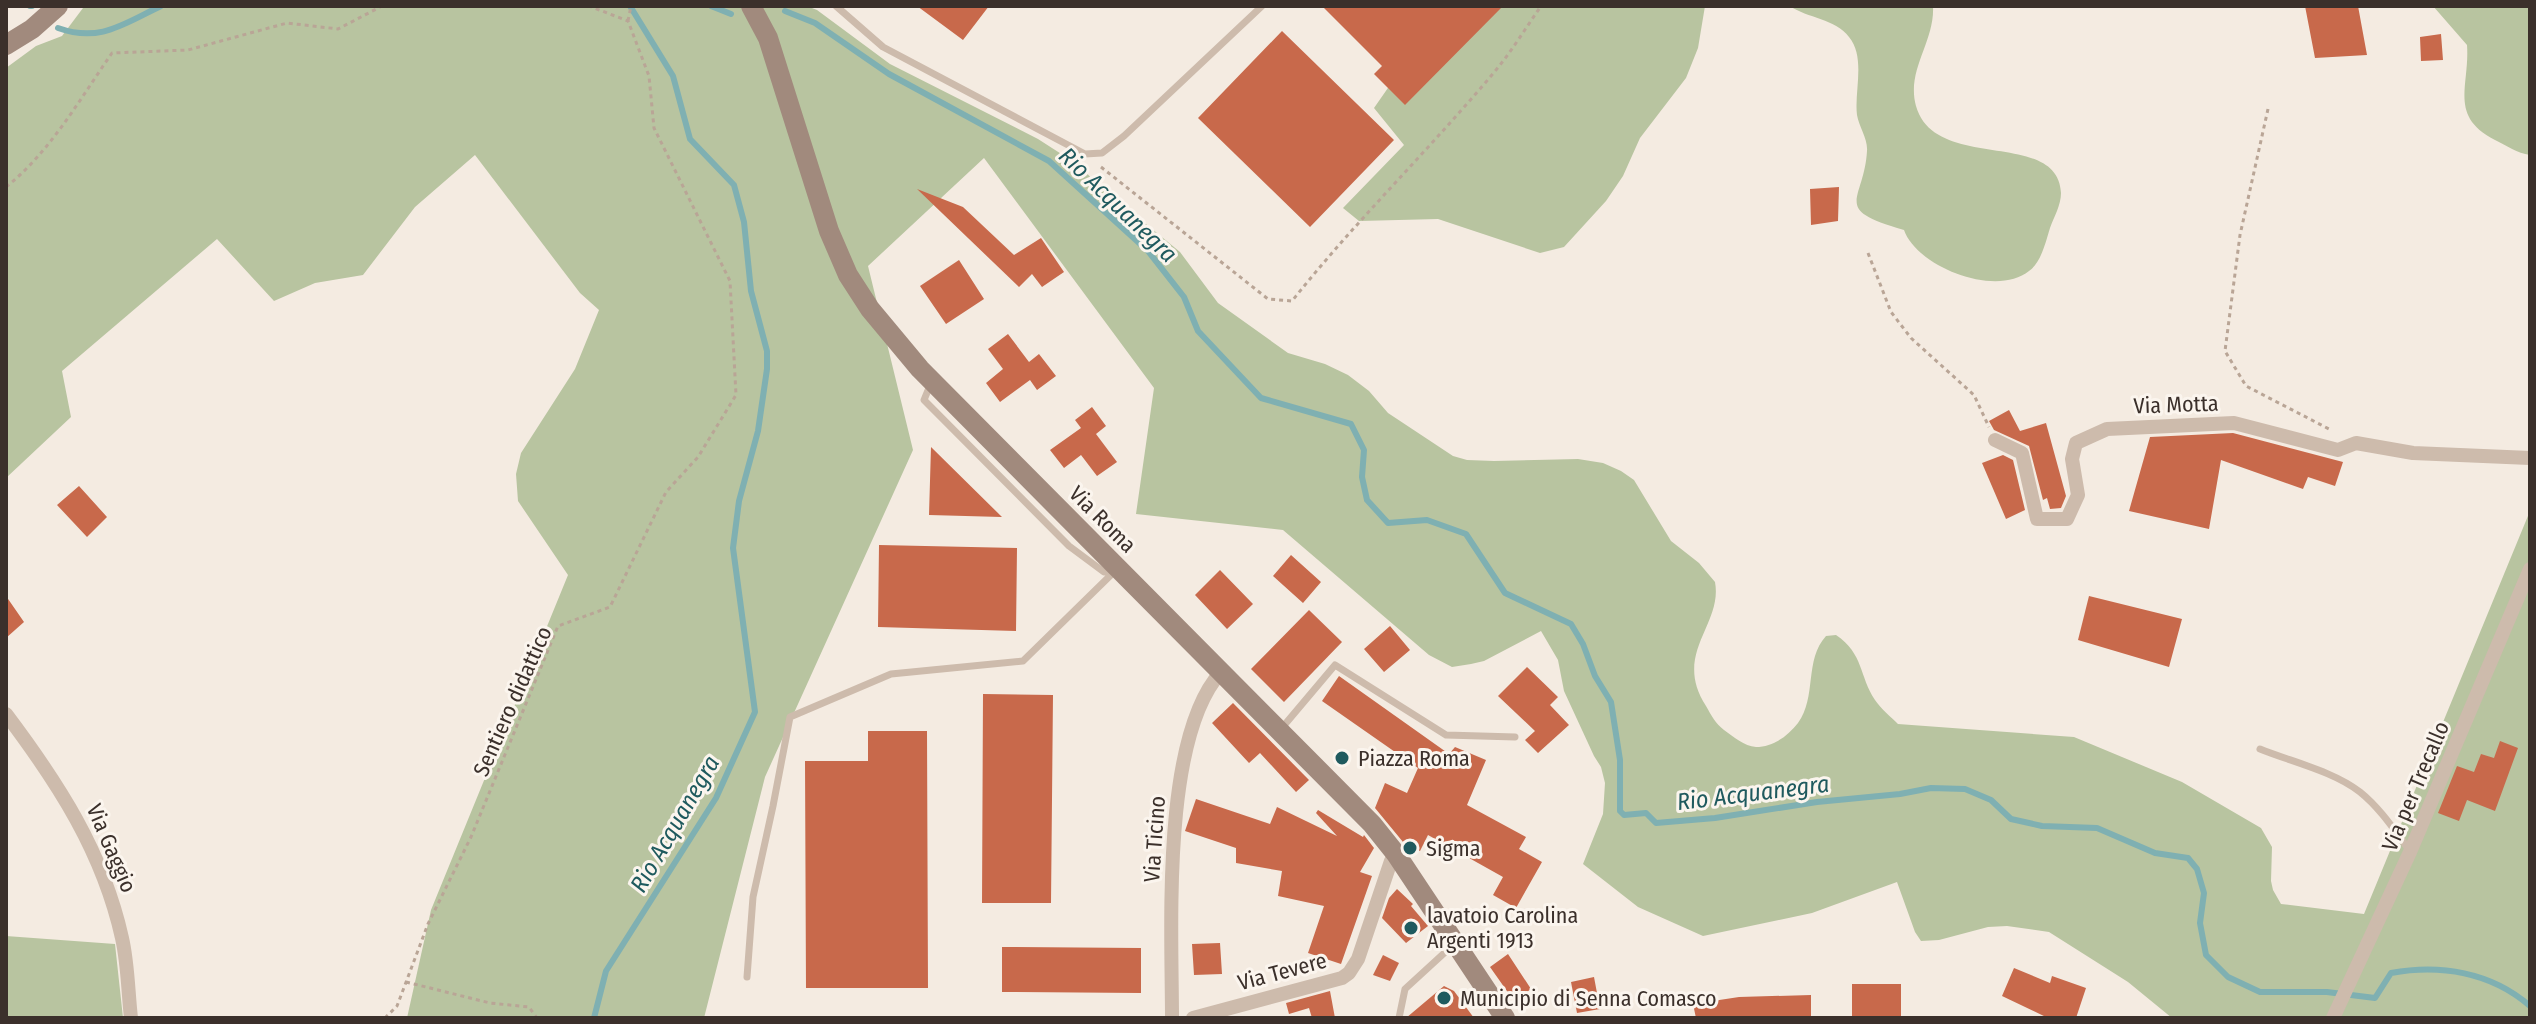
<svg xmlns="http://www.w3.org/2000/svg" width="2536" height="1024" font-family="'Fira Sans Condensed',sans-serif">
<rect width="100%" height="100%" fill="#f4ebe1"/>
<path fill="#b8c4a0" d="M94 6H807L817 10 890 64 1038 139 1080 166 1095 182 1180 252 1218 303 1288 353 1325 364 1348 375 1369 391 1388 413 1453 456 1467 460 1494 461 1578 459 1603 463 1621 471 1634 480 1671 541 1699 563 1715 582C1723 625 1672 653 1706 706 1711 715 1716 724 1724 730 1734 737 1744 746 1756 747 1773 747 1788 736 1798 723 1817 697 1804 660 1826 636L1836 635C1864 654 1859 676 1875 700 1881 709 1891 717 1898 724L2074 737 2182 782 2261 828 2272 847 2271 881 2273 890 2281 904 2364 914 2530 511V1018H2172L2128 982 2049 932 2007 926 1988 927 1939 940 1921 941 1915 932 1897 882 1812 913 1703 936 1638 907 1583 864 1603 814 1605 783 1601 767 1594 756 1564 691 1558 660 1541 631 1484 661 1471 664 1452 667 1429 655 1283 530 1136 514 1154 388 984 158 868 266 913 450 765 777 704 1018H407L431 910 568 575 518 501 516 474 521 453 575 369 599 310 580 293 475 155 415 207 363 275 315 283 274 301 217 239 62 371 71 417 6 478V68L36 46 62 36 83 8Z
M1445 6H1705L1698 48 1686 78 1640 138 1623 176 1606 201 1564 247 1540 253 1438 219 1359 221 1343 208 1404 145 1374 108Z
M1790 6H1933C1935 42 1906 70 1916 106 1935 173 2058 128 2061 193 2061 205 2054 217 2050 228 2046 241 2041 263 2029 271 1996 298 1917 267 1904 230 1830 209 1864 202 1867 151 1868 139 1859 127 1857 115 1854 91 1866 58 1849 37 1836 19 1807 18 1790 6Z
M2433 6H2530V155C2517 153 2507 146 2495 140 2448 116 2470 86 2467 45Z
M6 936 115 944 123 1018H6Z"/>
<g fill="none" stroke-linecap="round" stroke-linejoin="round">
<path stroke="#7fb0b2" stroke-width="6" d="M30 6H32
M711 6 731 14
M785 11 815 23 889 74 1049 161 1148 251 1184 297 1198 331 1261 398 1351 424 1364 450 1362 477 1367 500 1388 523 1427 520 1466 534 1505 593 1571 624 1583 644 1595 676 1611 702 1620 760V811L1624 815 1646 813 1656 823 1715 818 1817 802 1900 794 1931 788 1965 789 1991 800 2011 819 2042 826 2097 828 2155 853 2188 858 2197 869 2204 893 2200 923 2206 955 2228 977 2260 992H2327L2375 998 2391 973C2440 964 2491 972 2530 1006
M58 28C100 43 123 24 161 6
M594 1018 606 971 716 798 755 712 733 548 739 501 758 431 767 369V351L751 291 744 222 734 185 690 139 673 76 630 6"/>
</g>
<path fill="#c8694b" d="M917 6H989L963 40Z
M1322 6H1503L1405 105 1374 74 1382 66Z
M2305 6H2358L2367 55 2315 58Z
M1282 31 1394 140 1310 227 1198 118Z
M2441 34 2443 60 2421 61 2420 37Z
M1839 187 1838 221 1811 225 1810 189Z
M917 189 963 207 1014 255 1041 238 1064 272 1042 287 1032 274 1019 287Z
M959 260 984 299 946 324 920 286Z
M1008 334 1029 362 1039 354 1056 376 1037 390 1030 380 1000 402 986 383 1003 369 988 349Z
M1092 407 1106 426 1096 434 1117 462 1097 476 1081 455 1064 468 1050 450 1081 428 1075 420Z
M2009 410 2020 431 2046 423 2066 496 2061 508 2050 509 2047 498 2043 500 2029 446 1994 430 1989 421Z
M2233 433 2343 462 2335 486 2308 477 2303 489 2221 460 2209 529 2129 511 2150 437Z
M931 447 1002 517 929 515Z
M2003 455 2013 460 2025 510 2006 519 1982 463Z
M79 486 107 517 87 537 57 505Z
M879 545 1017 548 1016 631 878 627Z
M1291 555 1321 582 1303 603 1273 576Z
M1220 570 1253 604 1227 629 1195 595Z
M6 596 24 622 6 638Z
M2089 596 2182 619 2169 667 2078 640Z
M1309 610 1342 642 1284 702 1251 669Z
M1390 626 1410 650 1384 672 1364 649Z
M1527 667 1558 697 1550 705 1569 725 1538 753 1525 740 1535 731 1498 696Z
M1339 676 1449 754 1455 747 1486 760 1467 805 1526 837 1519 849 1542 862 1516 908 1493 895 1503 877 1428 835 1420 851 1403 842 1375 808 1385 783 1407 793 1418 768 1322 701Z
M983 694 1053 695 1051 903H982Z
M1233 703 1309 780 1296 792 1260 753 1249 763 1212 723Z
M868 731H927L928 988H806L805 761H868Z
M2500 741 2518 748 2495 811 2467 800 2459 821 2438 813 2457 766 2474 772 2481 754 2494 758Z
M1196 799 1270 824 1277 807 1337 836 1316 813 1318 810 1363 837 1364 835 1374 848 1360 872 1372 876 1341 964 1308 953 1324 906 1278 896 1282 871 1236 863V848L1185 831Z
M1397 889 1413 904 1411 906 1428 926 1406 943 1382 918 1389 898Z
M1220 943 1222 974 1194 975 1192 944Z
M1002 947 1141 948V993L1002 992Z
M1508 954 1531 989 1514 1001 1490 967Z
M1383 955 1399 963 1390 981 1373 975Z
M2014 968 2050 983 2052 976 2086 988 2076 1018H2048L2002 996Z
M1594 977 1600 1009 1577 1013 1571 982Z
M1852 984H1901V1018H1852Z
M1444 986 1454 991 1474 1018H1406Z
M1330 991 1335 1018H1312L1309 1008 1289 1014 1286 1003Z
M1811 995V1018H1696L1693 1004 1739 997Z"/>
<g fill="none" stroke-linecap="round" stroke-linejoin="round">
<path stroke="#b9a596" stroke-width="3" stroke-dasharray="4 4" stroke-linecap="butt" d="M628 21 631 6
M2268 109 2240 235 2225 351 2246 386 2331 430
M1101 167 1268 299 1292 301C1354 223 1426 153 1491 76 1510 54 1525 29 1541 6
M6 187C50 152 80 99 112 53L188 50 287 23 338 29 382 6
M1868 253 1891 312 1911 338 1974 395 1989 427
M406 982 490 1003 529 1007 537 1018
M385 1018 397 1006 428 924 471 837 558 626 610 607 666 492 698 457 736 395 730 281 654 128 649 76 628 21 589 6"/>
<path stroke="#cdbbac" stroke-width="7" d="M836 6 883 47 1085 154 1102 153 1124 136 1262 6
M931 383 924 400 1069 546 1104 572 1116 569
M1281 729 1335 665 1446 735 1515 737
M2260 749C2292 762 2333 771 2360 792 2380 808 2395 831 2410 851
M747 977 753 897 773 806 790 717 891 674 1023 661 1116 570
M1399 1018 1405 989 1453 945"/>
<path stroke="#cdbbac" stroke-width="14" d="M1995 440 2022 453 2037 519H2067L2078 495 2072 459 2076 443 2107 429 2234 423 2338 450 2356 443 2413 453 2530 458
M6 714C58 783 103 852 122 938 128 964 128 992 131 1018
M1172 1018C1172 930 1161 738 1221 672
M1193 1018 1342 978 1349 973 1358 959 1391 861 1396 854
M2333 1018 2410 852 2530 569"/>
<path stroke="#a18a7d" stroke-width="20" d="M751 6 768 38 829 231 848 275 870 309 920 369 1372 824 1396 854 1505 1018
M6 45 32 29 58 6"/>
</g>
<g fill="#1f5a5e" stroke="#fbf5ee" stroke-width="3">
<circle cx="1342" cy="758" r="8"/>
<circle cx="1410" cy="848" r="8"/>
<circle cx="1411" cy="928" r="8"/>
<circle cx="1444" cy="998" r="8"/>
</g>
<g text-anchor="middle" stroke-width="6" stroke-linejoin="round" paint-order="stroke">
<g font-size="22" fill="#3b302b" stroke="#fbf5ee">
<text transform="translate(2176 404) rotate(-2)" y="8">Via Motta</text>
<text transform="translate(1103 519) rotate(45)" y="8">Via Roma</text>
<text transform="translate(512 701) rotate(-66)" y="8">Sentiero didattico</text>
<text transform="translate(2415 786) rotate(-67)" y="8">Via per Trecallo</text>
<text transform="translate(1154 839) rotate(-86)" y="8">Via Ticino</text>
<text transform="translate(112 848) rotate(67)" y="8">Via Gaggio</text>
<text transform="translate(1282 971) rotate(-15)" y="8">Via Tevere</text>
</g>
<g font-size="22" fill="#3b302b" stroke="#fbf5ee" text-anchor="start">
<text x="1358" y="766">Piazza Roma</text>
<text x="1426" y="856">Sigma</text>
<text x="1427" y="923">lavatoio Carolina<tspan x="1427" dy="25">Argenti 1913</tspan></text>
<text x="1460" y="1006">Municipio di Senna Comasco</text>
</g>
<g font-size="24" font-style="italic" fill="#1f5a5e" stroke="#fbf5ee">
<text transform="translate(1118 205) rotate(44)" y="8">Rio Acquanegra</text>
<text transform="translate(1753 793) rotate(-7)" y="8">Rio Acquanegra</text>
<text transform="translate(675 824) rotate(-60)" y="8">Rio Acquanegra</text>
</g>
</g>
<rect width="2536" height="1024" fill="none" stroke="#3b302b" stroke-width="16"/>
</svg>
